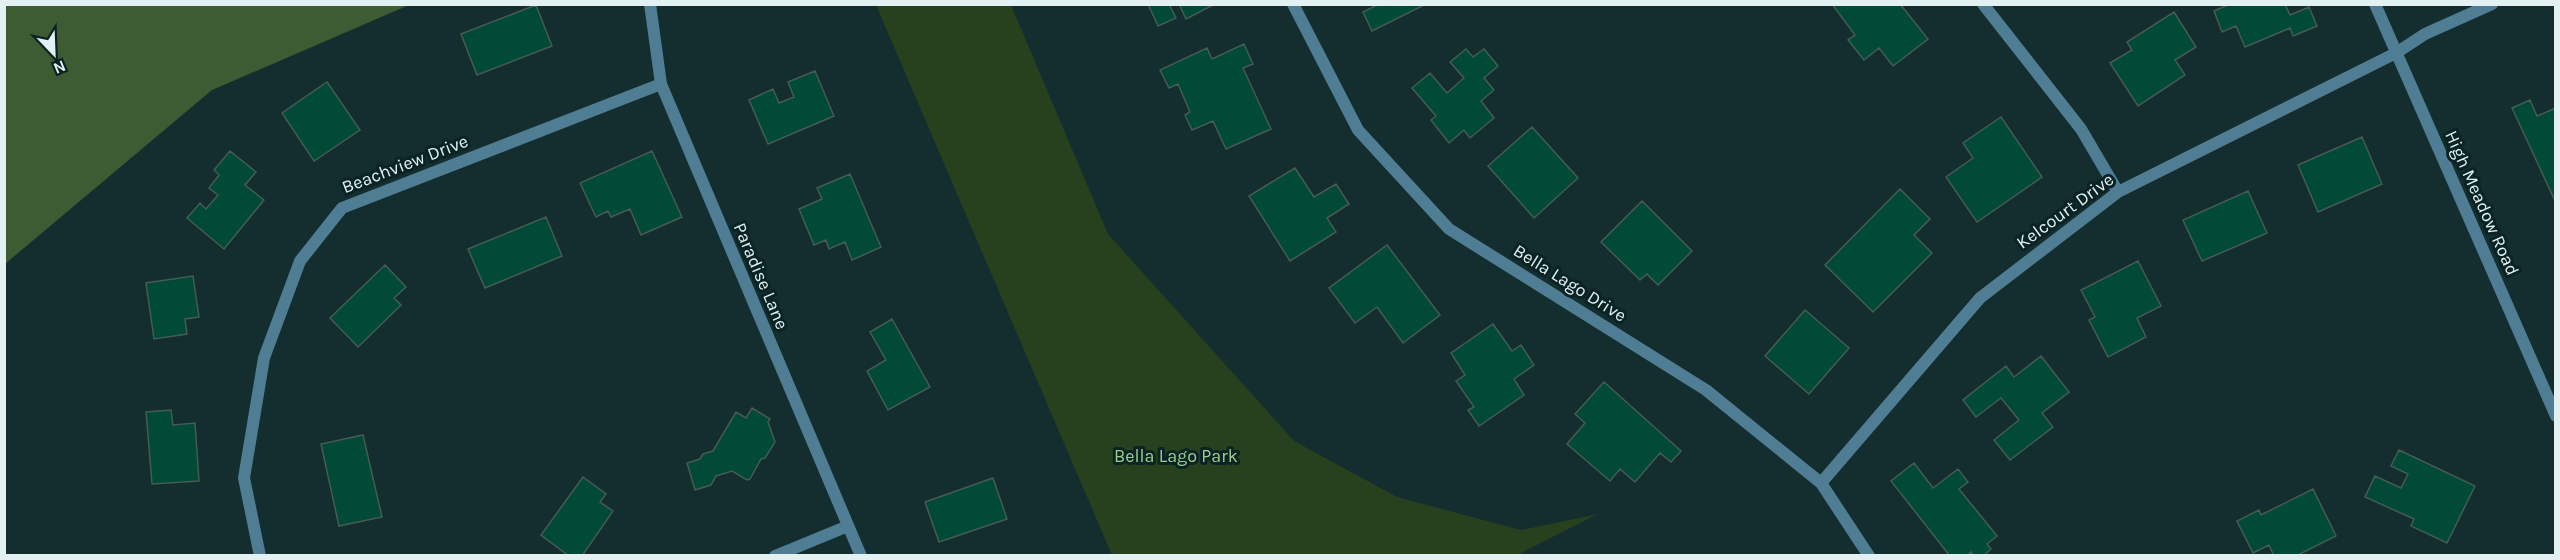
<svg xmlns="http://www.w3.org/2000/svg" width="2560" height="560" font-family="Karla,sans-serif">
<rect width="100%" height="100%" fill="#142d2e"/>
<path fill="#27411f" d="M876 5H1011L1108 234 1294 441 1397 497 1521 530 1598 514 1517 555H1112Z"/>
<path fill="#3d5c33" d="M5 4H409V5L212 90 5 264Z"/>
<path fill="#004a37" stroke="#455c53" stroke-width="1.5" d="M1148 4H1169L1176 18 1158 26Z
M1179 4H1215L1186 19Z
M1379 4H1426L1372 31 1363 12Z
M1832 4H1900L1928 39 1893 66 1879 48 1864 60 1848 40 1855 35Z
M2230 4H2285L2290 15 2309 7 2317 26 2293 36 2290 28 2245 47 2236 26 2222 32 2214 11Z
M536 5 552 46 477 75 461 34Z
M2174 12 2196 47 2175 60 2185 75 2138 106 2110 63 2132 50 2127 42Z
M1244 44 1253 64 1243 68 1271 129 1226 149 1213 121 1192 130 1185 115 1190 112 1178 84 1169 88 1160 70 1207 48 1212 59Z
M1466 49 1473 57 1484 49 1498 66 1484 78 1494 90 1481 101 1494 118 1470 138 1464 130 1449 143 1431 120 1436 116 1412 88 1430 73 1447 93 1464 78 1450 62Z
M815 71 834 116 768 144 749 100 773 89 779 103 794 97 788 82Z
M327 82 360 130 314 161 282 113Z
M2530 100 2537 116 2556 108V203L2512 108Z
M2001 117 2042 177 1977 222 1946 177 1973 158 1963 143Z
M1532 127 1578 178 1534 218 1488 166Z
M2362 137 2382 184 2318 212 2298 165Z
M230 151 256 172 245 185 264 200 224 249 187 218 200 203 206 209 218 195 209 188 219 175 214 170Z
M652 151 682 217 641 235 630 209 611 217 608 211 596 217 580 183Z
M1295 168 1314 197 1336 184 1349 204 1327 218 1336 232 1290 261 1249 196Z
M850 174 881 247 852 260 845 242 829 249 826 240 814 245 799 209 822 199 817 188Z
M1900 189 1930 219 1914 235 1932 253 1873 312 1825 265Z
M2248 191 2267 233 2202 261 2183 220Z
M1642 201 1692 251 1658 285 1647 274 1640 280 1601 242Z
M546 217 562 256 485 288 468 249Z
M1387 245 1440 315 1403 343 1377 307 1355 323 1329 288Z
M2138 261 2161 306 2137 318 2146 337 2108 357 2089 320 2095 317 2081 290Z
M385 265 406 287 394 298 401 305 358 347 330 318Z
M193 276 199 317 185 319 187 334 154 339 146 283Z
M1805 310 1849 348 1809 394 1765 356Z
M892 319 930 387 888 410 867 371 886 360 870 332Z
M1493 324 1512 351 1521 345 1534 365 1514 379 1524 395 1479 426 1468 410 1474 407 1456 381 1465 375 1451 353Z
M2041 356 2069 392 2042 413 2053 427 2010 460 1994 440 2019 420 2001 398 1976 417 1963 400 2006 366 2014 377Z
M1604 382 1681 451 1671 462 1660 453 1635 482 1620 469 1610 481 1567 444 1585 423 1575 414Z
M752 408 770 419 768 422 775 442 765 458 761 459 750 479 747 480 732 471 716 476 711 485 695 490 687 463 700 459 703 454 713 451 736 412 746 418Z
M171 410 173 425 195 423 199 481 152 484 146 412Z
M363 435 382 517 339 526 321 444Z
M2399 450 2475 486 2447 543 2411 526 2414 519 2365 497 2375 476 2401 488 2408 474 2391 466Z
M1914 463 1933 488 1958 469 1968 482 1959 489 1997 536 1987 544 1991 549 1983 556H1974L1971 552 1967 556H1950L1891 481Z
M583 477 606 494 600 502 613 511 582 556H569L541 535Z
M993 478 1007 519 939 542 925 502Z
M2313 489 2336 536 2296 556H2274L2269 545 2253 553 2237 521 2259 510 2261 515Z"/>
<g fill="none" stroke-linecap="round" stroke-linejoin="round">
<path stroke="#4f7d93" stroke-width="12" d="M650 4 661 84 861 556
M1293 4 1358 130 1449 229 1706 390 1821 483 1869 556
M1983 4 2081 129 2118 192
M2375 4 2556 416
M1821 483 1980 298 2118 192 2396 53 2425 34 2492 4
M260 556 244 478 264 358 300 261 342 208 661 84
M775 556 848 526"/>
</g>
<g text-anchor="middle" stroke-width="6" stroke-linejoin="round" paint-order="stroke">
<g font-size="18" fill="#e3f1f2" stroke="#0a2324">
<text transform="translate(405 164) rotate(-21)" y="6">Beachview Drive</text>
<text transform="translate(2482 203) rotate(66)" y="6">High Meadow Road</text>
<text transform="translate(2065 211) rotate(-36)" y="6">Kelcourt Drive</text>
<text transform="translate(761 276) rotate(67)" y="6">Paradise Lane</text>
<text transform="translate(1570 283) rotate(32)" y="6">Bella Lago Drive</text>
</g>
<g font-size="18" fill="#9dce8d" stroke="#0a2324">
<text x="1176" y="462">Bella Lago Park</text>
</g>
</g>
<rect width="2560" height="560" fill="none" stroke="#e3f1f2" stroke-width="12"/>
<g transform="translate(54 54) rotate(157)" stroke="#0a2324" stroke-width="4.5" paint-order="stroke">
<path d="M0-4.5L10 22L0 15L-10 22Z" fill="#e3f1f2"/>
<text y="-9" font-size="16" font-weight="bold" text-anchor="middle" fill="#e3f1f2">N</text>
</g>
</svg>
